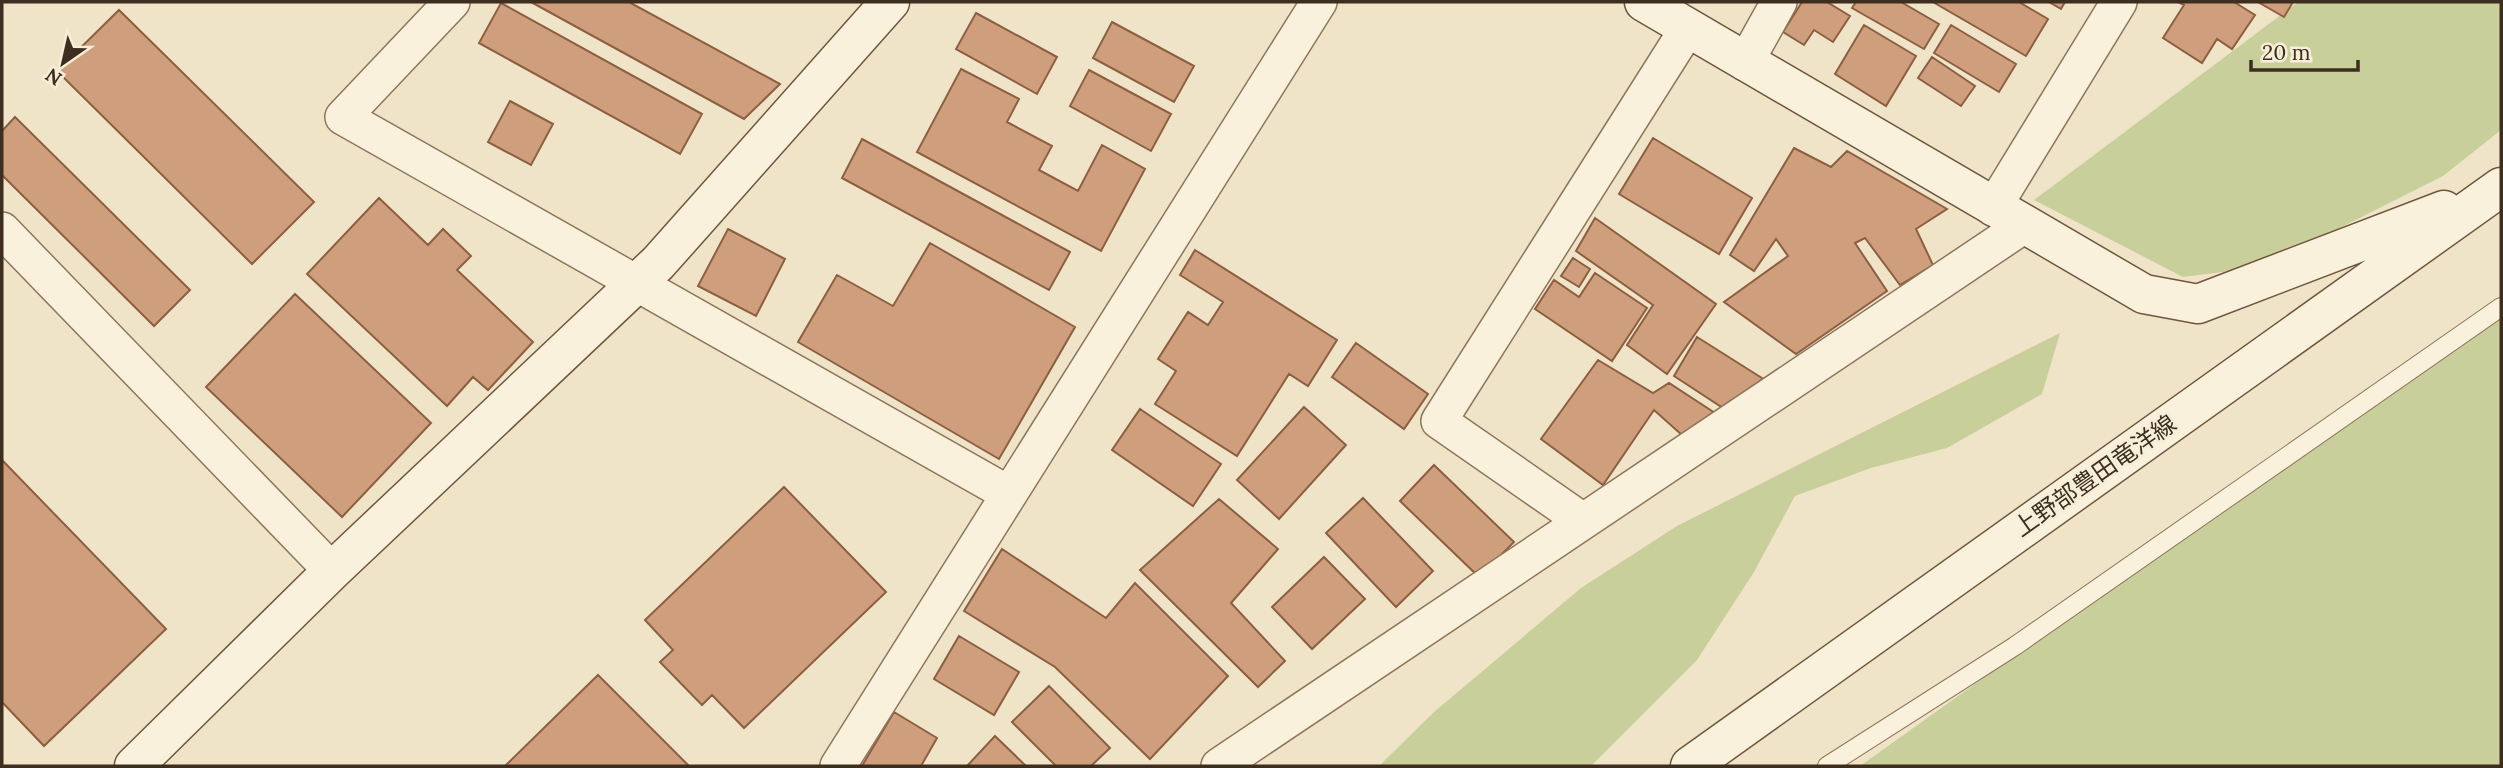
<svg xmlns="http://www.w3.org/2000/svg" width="2503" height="768" font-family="Lora,'Noto Sans JP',serif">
<rect width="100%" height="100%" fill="#f0e4c8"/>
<path fill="#c9cf9b" d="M2298 2H2501V130L2443 176 2262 267 2183 277 2034 200Z
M2501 308V766H1860Z
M2060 333 2042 394 1947 448 1871 468 1795 496 1754 572 1697 660 1591 766H1379L1434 712 1581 588 1677 526Z"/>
<path fill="#cf9f7d" stroke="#8d5f41" stroke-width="2" d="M531 2H629L780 84 744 119Z
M1802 2H1827L1850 16 1833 42 1814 30 1804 45 1783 32Z
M1856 2H1901L1939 24 1924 49 1852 8Z
M1933 2H2019L2048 19 2026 56Z
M2049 2H2065L2061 9Z
M2178 2H2234L2255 15 2232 49 2217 39 2202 63 2163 38 2184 5Z
M2258 2H2293L2284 17Z
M501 3 702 114 680 154 479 43Z
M119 10 314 202 252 264 57 71Z
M976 13 1057 57 1037 94 956 49Z
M1112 22 1194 66 1174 102 1093 58Z
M1864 25 1916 56 1886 106 1835 74Z
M1951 25 2016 64 1999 92 1934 53Z
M1932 57 1975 86 1961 106 1918 78Z
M961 69 1019 99 1007 122 1052 146 1039 170 1078 191 1102 145 1145 169 1101 251 917 152Z
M1089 70 1171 114 1151 151 1070 106Z
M510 101 553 124 531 165 488 142Z
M15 117 190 290 154 326 2 175V131Z
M1653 138 1752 198 1719 254 1619 194Z
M862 139 1070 252 1049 290 842 178Z
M1794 148 1831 167 1847 151 1947 209 1916 229 1933 265 1900 285 1865 238 1855 243 1887 291 1796 354 1724 302 1788 256 1776 239 1754 271 1730 255Z
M379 198 428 245 443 229 471 256 457 270 533 342 488 390 473 377 447 406 307 274Z
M1595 218 1716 304 1667 374 1627 345 1653 305 1576 251Z
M728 229 785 259 756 316 698 286Z
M930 243 1075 327 999 459 798 342 837 275 893 306Z
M1195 250 1337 340 1308 386 1289 374 1237 456 1155 404 1176 371 1158 359 1188 312 1208 325 1223 302 1180 275Z
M1573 258 1590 269 1579 287 1561 276Z
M1595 273 1647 308 1612 361 1535 309 1554 280 1579 297Z
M295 294 431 423 342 517 206 387Z
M1697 337 1765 380 1723 408 1674 376Z
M1356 343 1428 394 1404 429 1332 377Z
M1598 360 1653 393 1669 383 1715 413 1683 436 1654 410 1603 485 1541 439Z
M1304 407 1346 445 1279 519 1237 480Z
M1140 409 1221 464 1193 506 1112 450Z
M2 460 166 629 44 746 2 702Z
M1434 465 1514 542 1479 577 1400 501Z
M784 487 886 592 744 728 712 695 702 705 660 662 673 650 645 620Z
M1363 498 1433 571 1396 607 1326 533Z
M1219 499 1278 549 1231 603 1285 661 1258 687 1140 570Z
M1002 549 1106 618 1135 583 1228 676 1150 759 1055 667 964 611Z
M1324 557 1365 599 1312 649 1272 607Z
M959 636 1019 672 994 715 934 679Z
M598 675 689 766H505Z
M1049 686 1110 748 1091 766H1056L1012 722Z
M894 712 937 738 921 766H862Z
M995 736 1026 766H967Z"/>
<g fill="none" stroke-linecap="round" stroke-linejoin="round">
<g stroke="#8d765c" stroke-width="20">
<path id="lane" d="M1827 766 2015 646 2501 307"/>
</g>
<g stroke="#8d765c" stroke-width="38">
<path id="street" d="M452 2 343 117 1009 494
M1745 63 1779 2
M1993 208 2119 2
M2 230 332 571
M1583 521 1439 421 1688 28
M838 766 1319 2
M1219 766 2023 226"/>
</g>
<g stroke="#6f573f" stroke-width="41">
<path id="secondary" d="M1644 2 2144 294 2198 304 2444 210
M134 766 332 571 658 263 890 2
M1690 766 2501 187"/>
</g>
<use href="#lane" stroke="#faf1dc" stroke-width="18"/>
<use href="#street" stroke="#faf1dc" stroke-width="35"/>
<use href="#secondary" stroke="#faf1dc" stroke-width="38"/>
</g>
<g text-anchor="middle" stroke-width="6" stroke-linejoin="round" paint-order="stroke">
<g font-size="24" fill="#3d2e20" stroke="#f7eed8">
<text transform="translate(2095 476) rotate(-35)" y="8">上野部豊田竜洋線</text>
</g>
</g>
<rect width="2503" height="768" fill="none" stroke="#3d2e20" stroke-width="7"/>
<g transform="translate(63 63) rotate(214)" stroke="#f7eed8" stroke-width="5" paint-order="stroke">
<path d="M0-5L12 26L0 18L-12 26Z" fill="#3d2e20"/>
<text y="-10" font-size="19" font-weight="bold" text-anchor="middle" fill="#3d2e20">N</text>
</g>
<path d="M2251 60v10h107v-10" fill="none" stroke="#3d2e20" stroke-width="3.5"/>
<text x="2262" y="60" font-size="21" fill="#3d2e20" stroke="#f7eed8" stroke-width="5" paint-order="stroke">20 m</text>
</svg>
